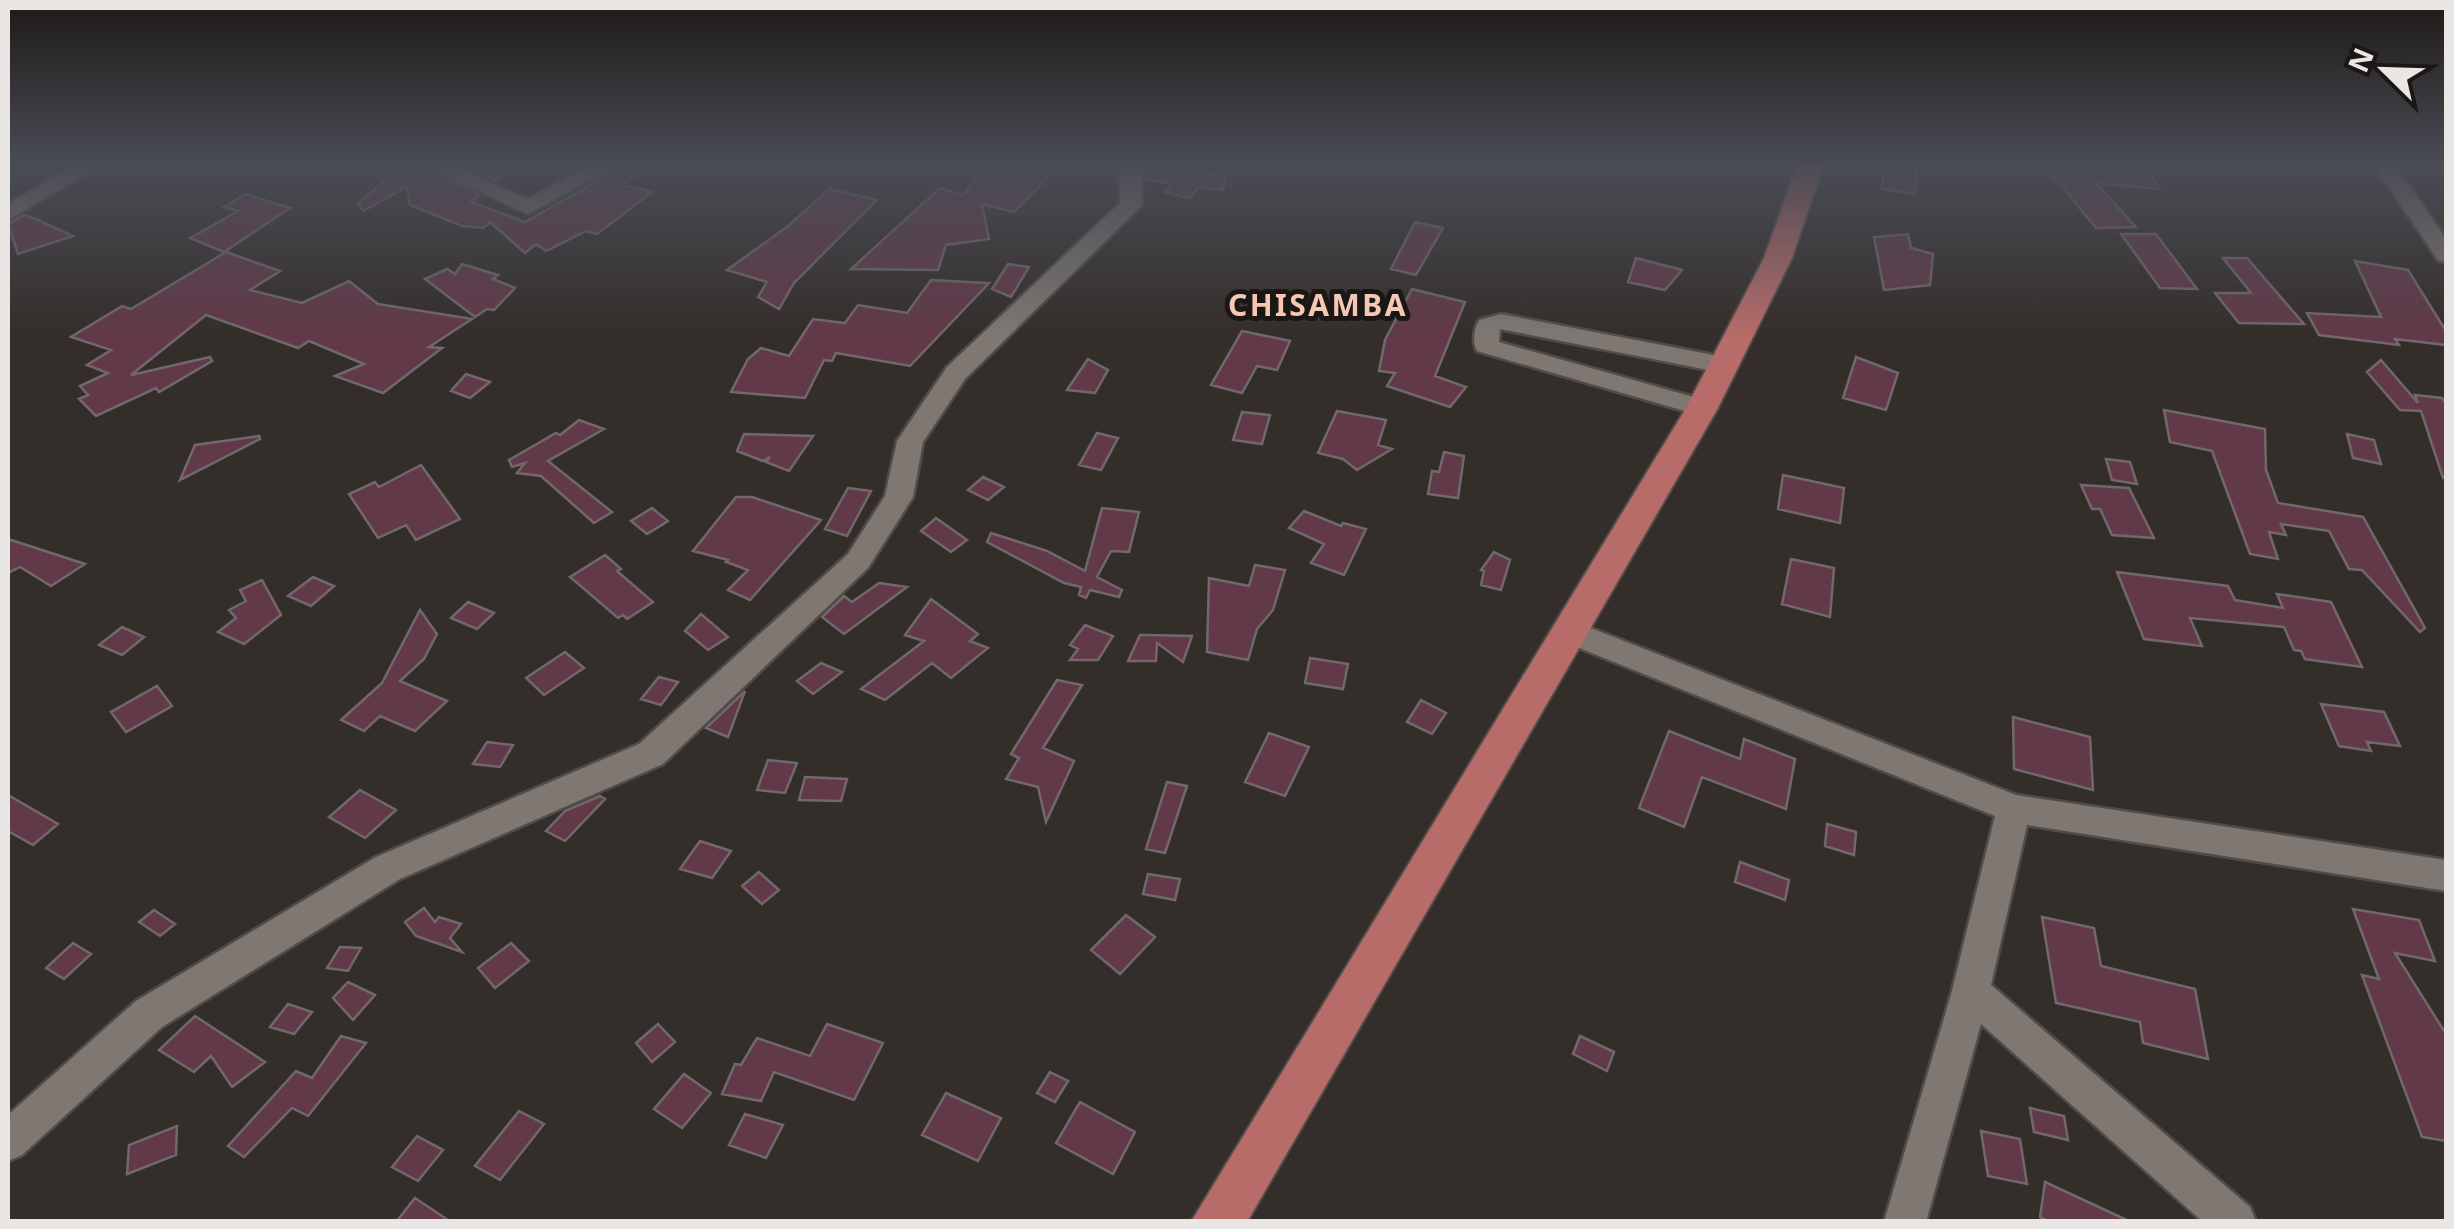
<svg xmlns="http://www.w3.org/2000/svg" width="2454" height="1229" font-family="'Noto Sans',sans-serif">
<rect width="100%" height="100%" fill="#342e2a"/>
<path fill="#623948" stroke="#71686b" stroke-width="2.5" d="M406 163H414L479 195 471 202 525 222 621 168 639 173 623 185 652 192 597 234 586 231 546 251 536 244 525 253 490 222 483 228 462 226 410 205 407 187 363 211 358 203Z
M457 163H514L495 180Z
M1146 163H1171L1225 178 1223 190 1199 187 1190 198 1165 192 1172 184 1146 180Z
M1884 163 1917 168 1915 194 1882 189Z
M2043 163 2148 167 2159 189 2096 183 2136 227 2096 228Z
M989 164 1051 174 1014 212 982 204 989 239 946 245 938 270 851 269 940 188 963 195Z
M829 189 877 200 794 283 779 309 758 297 767 282 727 270 788 226Z
M245 194 290 208 224 252 190 238 238 211 224 207Z
M24 215 36 219 73 236 18 254 8 224Z
M1415 222 1443 228 1416 275 1391 269Z
M1908 234 1911 248 1933 254 1930 285 1884 290 1874 237Z
M2121 234H2156L2197 289 2160 288Z
M226 252 280 271 250 290 302 303 349 281 378 304 472 319 429 347 442 348 383 393 335 376 364 364 309 341 298 348 206 315 131 375 210 357 212 361 159 392 156 388 96 416 79 399 88 395 80 386 108 373 87 365 111 350 71 337 122 306 131 309Z
M1636 258 1682 270 1665 290 1628 282Z
M2223 258H2247L2304 324 2239 323 2215 293H2251Z
M2355 261 2408 270 2446 331V345L2395 339 2399 345 2319 335 2307 313 2381 317Z
M462 264 498 275 493 279 515 288 494 310 487 309 475 317 425 279 447 269 455 274Z
M1008 264 1029 267 1011 297 992 289Z
M931 280 989 283 910 366 836 353 832 361 824 360 805 398 731 392 748 359 761 348 789 356 813 319 845 323 858 305 907 313Z
M1412 289 1465 302 1435 376 1466 387 1450 407 1387 386 1395 373 1379 371 1385 340Z
M1242 331 1290 341 1277 370 1257 366 1242 393 1211 385Z
M1856 357 1898 373 1886 410 1843 398Z
M1088 359 1108 370 1095 393 1067 390Z
M2381 360 2418 403 2415 395 2442 398 2446 404V477L2443 478 2421 411 2400 410 2367 372Z
M466 374 490 382 470 398 451 391Z
M2164 410 2265 429 2266 470 2278 503 2363 517 2425 628 2420 632 2362 570 2349 569 2329 531 2281 524 2286 535 2269 532 2278 559 2250 554 2212 451 2170 442Z
M1337 411 1386 420 1378 445 1392 449 1357 470 1343 459 1318 453Z
M1242 412 1270 415 1262 444 1233 440Z
M579 420 604 429 548 461 612 512 594 523 541 476 517 473 525 463 512 467 509 460 556 433 560 435Z
M1097 433 1118 438 1101 470 1079 465Z
M744 434 780 435 813 436 789 471 766 462 770 457 763 461 737 451Z
M2347 434 2374 440 2381 464 2353 458Z
M259 436 260 439 180 480 195 445Z
M1444 452 1464 456 1458 498 1428 494 1432 471 1439 472Z
M2106 459 2130 462 2137 484 2112 480Z
M421 465 460 519 416 540 406 525 378 538 349 494 375 482 379 487Z
M1783 475 1844 488 1840 523 1778 509Z
M983 477 1004 487 988 500 968 490Z
M2081 485 2129 488 2154 538 2112 535 2100 509H2092Z
M848 488 871 491 847 536 825 529Z
M736 497H752L821 520 750 600 728 590 748 570 726 562 728 560 693 551Z
M652 508 668 521 647 534 631 521Z
M1102 508 1139 512 1129 552 1111 551 1097 577 1122 590 1119 597 1090 590 1086 598 1079 595 1081 587 1064 583 987 542 991 533 1047 551 1085 571Z
M1304 511 1341 526 1343 523 1366 529 1344 575 1311 563 1324 544 1289 528Z
M936 518 967 540 951 552 921 531Z
M8 539 85 564 51 586 20 567 8 573Z
M1494 552 1510 560 1501 590 1481 585 1484 571 1481 570Z
M605 555 621 569 617 571 653 602 627 619 623 615 618 618 570 577Z
M1791 559 1834 568 1830 617 1782 604Z
M1255 565 1285 570 1273 610 1257 629 1248 660 1207 652 1209 578 1249 586Z
M2117 572 2228 586 2235 600 2283 608 2277 594 2331 602 2362 667 2305 659 2301 651 2294 650 2284 627 2190 618 2202 646 2144 639Z
M313 577 334 586 311 606 288 596Z
M262 580 281 615 244 644 218 632 236 618 229 610 246 601 240 590Z
M879 583 907 587 844 634 822 617 844 596 852 602Z
M931 599 978 634 970 641 988 648 951 678 932 663 885 700 861 689 924 641 905 635Z
M468 602 494 613 477 629 451 618Z
M420 610 437 634 424 659 400 681 447 701 415 731 380 716 364 731 341 720 382 683Z
M701 614 728 637 708 650 685 631Z
M1085 625 1113 636 1098 660H1070L1078 649 1070 645Z
M122 627 144 637 122 655 99 645Z
M1140 635H1147L1192 636 1183 662 1157 643 1156 661H1128Z
M565 652 584 668 544 695 526 678Z
M1310 658 1348 664 1343 689 1305 683Z
M821 663 842 672 813 694 797 681Z
M659 677 678 682 661 705 641 699Z
M1057 680 1082 685 1043 748 1074 761 1046 822 1038 787 1006 779 1019 758 1011 754Z
M157 686 172 706 126 732 111 712Z
M745 691 728 737 706 728Z
M1421 700 1446 713 1432 734 1407 722Z
M2321 704 2384 712 2400 746 2367 742 2371 751 2339 746Z
M2013 717 2090 737 2093 790 2014 769Z
M1669 731 1740 759 1744 739 1795 759 1786 809 1702 777 1684 827 1639 808Z
M1269 733 1309 747 1285 796 1245 782Z
M487 742 513 745 500 767 473 764Z
M768 760 797 763 785 793 757 790Z
M805 777 847 779 841 801 799 800Z
M1167 782 1187 786 1165 853 1146 849Z
M360 790 396 810 365 838 329 817Z
M8 795 58 824 33 845 8 831Z
M600 796 605 799 565 841 546 831 565 811Z
M1827 824 1856 832 1854 855 1825 846Z
M700 841 731 851 712 878 680 869Z
M1740 862 1789 880 1785 900 1735 882Z
M759 872 779 890 762 904 742 886Z
M1148 874 1180 879 1175 900 1143 894Z
M424 908 435 922 439 917 461 924 450 938 462 952 416 936 405 922Z
M2353 909 2419 920 2435 961 2395 953 2446 1034V1141L2422 1137 2362 975 2379 979Z
M154 910 175 924 160 936 139 922Z
M1126 915 1155 937 1120 974 1091 950Z
M2042 917 2094 928 2101 966 2195 989 2208 1059 2143 1043 2140 1022 2056 1003Z
M73 943 91 954 64 979 46 968Z
M511 943 529 961 495 988 478 968Z
M340 947 361 948 348 971 327 968Z
M348 982 375 995 353 1020 333 998Z
M288 1004 312 1012 294 1034 270 1027Z
M195 1016 265 1062 232 1087 211 1056 194 1072 159 1050Z
M658 1024 675 1042 652 1062 636 1043Z
M827 1024 883 1043 854 1100 774 1072 761 1101 722 1094 735 1064 741 1065 757 1038 810 1056Z
M341 1036 366 1043 308 1116 292 1108 244 1157 228 1146 296 1071 312 1078Z
M1580 1036 1614 1052 1607 1071 1573 1054Z
M1050 1072 1068 1081 1055 1102 1037 1093Z
M684 1074 711 1093 682 1128 654 1109Z
M946 1093 1001 1118 978 1161 922 1135Z
M1080 1102 1135 1132 1113 1174 1056 1143Z
M2030 1108 2064 1116 2068 1140 2034 1132Z
M519 1111 544 1124 500 1180 475 1166Z
M745 1114 783 1125 766 1158 729 1145Z
M177 1126 176 1155 127 1174 129 1145Z
M1981 1131 2020 1139 2027 1184 1988 1176Z
M417 1136 443 1150 418 1181 392 1167Z
M2045 1182 2131 1222H2050L2040 1217Z
M415 1198 451 1222H396Z"/>
<g fill="none" stroke-linecap="round" stroke-linejoin="round">
<g stroke="#524c48" stroke-width="5">
<path id="minor" d="M78 163H104L8 220V204Z
M418 163H447L527 199 595 163H622L528 214Z
M1120 163H1142V205L965 379 923 442 913 497 868 568 663 764 400 879 162 1027 22 1155 8 1161V1115L136 1001 376 857 639 744 848 554 885 496 897 441 947 367 1120 203Z
M2373 163H2394L2446 239V262L2438 260Z
M1501 314 1724 357 1737 365 1724 373 1500 329 1499 342 1711 402 1715 408 1711 414 1702 416 1477 351C1472 343 1474 328 1479 320Z
M1568 619 2016 795 2446 860V891L2027 825 1991 985 2250 1207 2256 1222H2203L1981 1024 1926 1222H1884L1952 991 1995 816 1557 639 1553 631 1557 623Z"/>
</g>
<g stroke="#524c48" stroke-width="4">
<path id="major" d="M1798 163H1824L1792 258 1718 408 1247 1222H1191L1686 408 1764 258Z"/>
</g>
<use href="#minor" fill="#7e7772" fill-rule="evenodd"/>
<use href="#major" fill="#b76c69" fill-rule="evenodd"/>
</g>
<linearGradient id="sky" x2="0" y2="1"><stop stop-color="#1d1917"/><stop offset="0.49" stop-color="#4a4c55"/><stop offset="1" stop-color="#4a4c55" stop-opacity="0"/></linearGradient>
<rect width="2454" height="336" fill="url(#sky)"/>
<g text-anchor="middle" stroke-width="10" stroke-linejoin="round" paint-order="stroke">
<g font-size="30" font-weight="bold" letter-spacing="2.5" fill="#f6c7b4" stroke="#1a1715">
<text x="1318" y="316">CHISAMBA</text>
</g>
</g>
<rect width="2454" height="1229" fill="none" stroke="#eae6e3" stroke-width="20"/>
<g transform="translate(2384 70) rotate(293)" stroke="#1a1715" stroke-width="8" paint-order="stroke">
<path d="M0-8L18 38L0 25L-18 38Z" fill="#eae6e3"/>
<text y="-15" font-size="28" font-weight="bold" text-anchor="middle" fill="#eae6e3">N</text>
</g>
</svg>
